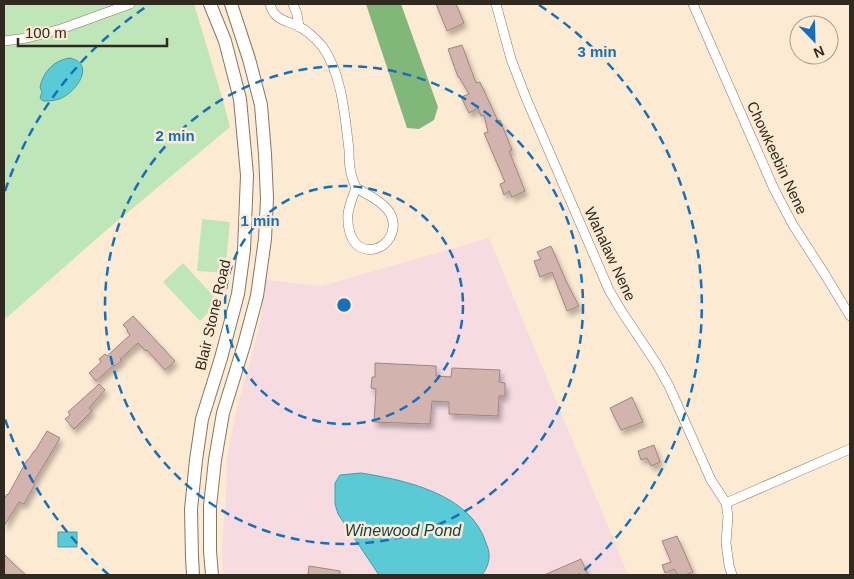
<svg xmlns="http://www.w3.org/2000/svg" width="854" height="579" font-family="Arial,sans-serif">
<defs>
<filter id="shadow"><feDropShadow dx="3" dy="5" stdDeviation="2.5" flood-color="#0004"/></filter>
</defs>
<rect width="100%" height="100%" fill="#fdead3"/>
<path fill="#f6dbe1" d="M489 238 628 575H223L222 543 226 498 227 457 235 416 260 325 266 280 322 286Z"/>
<path fill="#bfe6b9" d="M4 4H194L222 97 230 127 103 233 4 320Z
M202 219 230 222 225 273 197 271Z
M183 263 219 302 200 321 163 282Z"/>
<path fill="#82b77a" d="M366 4H401L438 107 434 120 419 129 407 128Z"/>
<path fill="#5acad7" stroke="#4d9aa0" d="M70 58C97 64 75 94 59 99 54 101 48 101 43 101L40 98 42 92 40 87C43 72 54 60 70 58Z
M361 473C405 480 471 494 486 543 487 546 489 550 489 554 490 561 486 570 482 575H379L338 514 335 504V483L340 475Z
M58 532H77V547H58Z"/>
<path fill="#d2b3ad" stroke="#a1847f" filter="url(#shadow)" d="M436 4H456L464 23 447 31Z
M462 45 476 83 480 82 498 121 500 120 512 150 509 151 525 191 512 197 509 191 504 195 500 184 505 182 484 133 488 132 484 115 481 116 478 108 469 113 461 97 469 94 459 77H458L448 49Z
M551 246 566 281 579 306 567 311 552 272 540 277 534 261 541 259 537 252Z
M133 316 175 361 165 370 147 350 146 351 138 343 120 359 122 360 115 366 114 365 96 381 89 373 101 362 99 359 105 354 107 356 130 335 127 331 128 330 123 325Z
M375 363 436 366V376L451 377 452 368 500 370 499 382 505 383V396H499L498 416 449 414V402L432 401 430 424 374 422 376 389 371 388 372 377H375Z
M99 384 105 390 89 408 92 411 74 429 65 419 70 415 68 412Z
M632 397 643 422 621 430 610 408Z
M47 431 60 438 33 483 35 484 24 504 19 502 4 526V499L7 494 8 495 27 460H28L34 451H35Z
M654 445 660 462 651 466 647 458 641 460 638 451Z
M677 536 693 572 685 575H678L674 569 665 573 662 565 671 562 662 541Z
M4 554 15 565 26 575H4Z
M581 559 588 575H544Z
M309 566 340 571V575H308Z"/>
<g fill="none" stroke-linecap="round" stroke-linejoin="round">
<g stroke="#877661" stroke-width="10">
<path id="street" d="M270 4C274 20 285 20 298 26 308 31 315 38 322 46 342 73 345 117 349 150 349 158 349 166 351 173 352 178 354 183 356 188 353 196 349 205 348 214 347 225 350 243 362 248 382 256 401 232 390 213 383 202 367 194 356 188
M293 4 297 14 299 27
M496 4 511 59 526 98 609 290 622 312 656 363 669 386 711 480 726 503 728 516 726 543 729 565 732 575
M693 4 774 189 793 225 824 273 850 316
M4 41 27 38 61 29 130 4
M726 503 850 449"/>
</g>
<g stroke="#877661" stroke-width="14">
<path id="secondary" d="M193 575 192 557 191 509 196 460 202 419 221 358 238 294 244 250 247 175 240 99 225 41 210 4
M212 575 210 551V506L215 460 223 413 244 345 257 296 265 239 267 198 265 154 261 105 249 59 231 4"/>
</g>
<use href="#street" stroke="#fff" stroke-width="9"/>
<use href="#secondary" stroke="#fff" stroke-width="12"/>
</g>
<g fill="none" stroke="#1470bd" stroke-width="2.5" stroke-dasharray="9 6">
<circle cx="344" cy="305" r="119"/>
<circle cx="344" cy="305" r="239"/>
<path d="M109 575A358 358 0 0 1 5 419M5 191A358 358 0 0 1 149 5M539 5A358 358 0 0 1 579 575"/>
</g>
<g text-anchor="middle" stroke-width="5" stroke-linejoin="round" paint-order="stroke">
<g font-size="15" fill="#302920" stroke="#fdead3">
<text transform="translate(777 158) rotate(65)" y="5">Chowkeebin Nene</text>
<text transform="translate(610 254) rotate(65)" y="5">Wahalaw Nene</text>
<text transform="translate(213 315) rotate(-77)" y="5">Blair Stone Road</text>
</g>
<g font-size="16" font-style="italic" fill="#11454a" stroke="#fdead3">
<text x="403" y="536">Winewood Pond</text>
</g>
</g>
<circle cx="344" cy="305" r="8" fill="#1470bd" stroke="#fdead3" stroke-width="2.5"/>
<g font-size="15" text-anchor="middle" font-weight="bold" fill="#1470bd" stroke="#fdead3" stroke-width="5" stroke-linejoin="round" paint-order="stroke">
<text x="597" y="57">3 min</text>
<text x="175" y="141">2 min</text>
<text x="260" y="226">1 min</text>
</g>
<rect width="854" height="579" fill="none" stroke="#302920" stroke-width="10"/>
<g transform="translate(814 40) rotate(157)"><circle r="24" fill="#fdead3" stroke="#ab9d8b"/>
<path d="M0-4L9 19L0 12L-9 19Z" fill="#1470bd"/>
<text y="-8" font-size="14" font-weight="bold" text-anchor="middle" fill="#302920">N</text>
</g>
<path d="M18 38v8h149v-8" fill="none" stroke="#302920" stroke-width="2.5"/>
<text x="25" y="38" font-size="15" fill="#302920" stroke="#fdead3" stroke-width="4" paint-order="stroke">100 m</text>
</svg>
